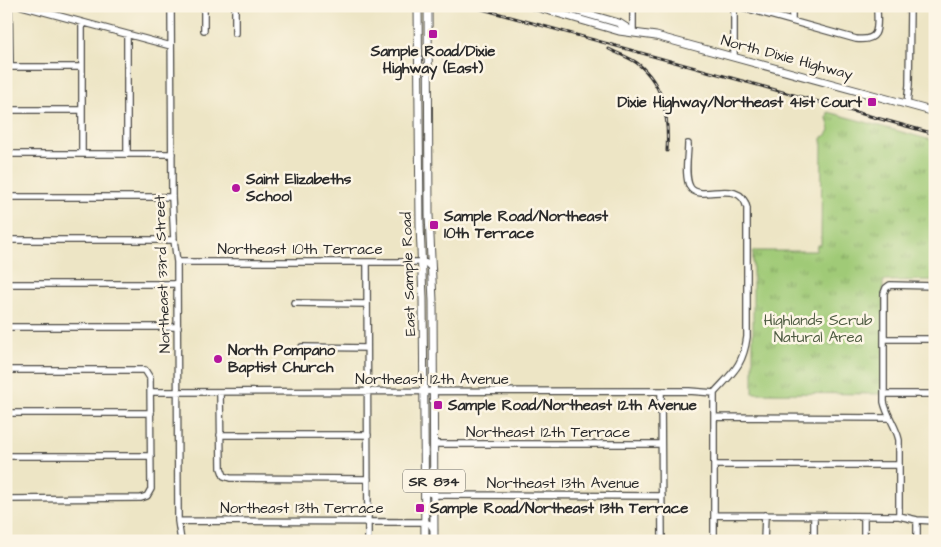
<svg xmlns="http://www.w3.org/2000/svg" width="941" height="547" font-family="'Architects Daughter',sans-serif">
<defs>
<pattern id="grass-tufts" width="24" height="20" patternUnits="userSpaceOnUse" patternTransform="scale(1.25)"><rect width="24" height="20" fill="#a0ca77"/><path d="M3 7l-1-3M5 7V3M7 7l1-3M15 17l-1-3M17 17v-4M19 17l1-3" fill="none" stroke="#83a462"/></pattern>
</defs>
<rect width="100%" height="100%" fill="#fcf5e5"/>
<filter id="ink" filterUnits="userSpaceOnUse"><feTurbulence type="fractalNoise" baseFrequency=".02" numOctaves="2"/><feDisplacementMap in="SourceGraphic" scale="10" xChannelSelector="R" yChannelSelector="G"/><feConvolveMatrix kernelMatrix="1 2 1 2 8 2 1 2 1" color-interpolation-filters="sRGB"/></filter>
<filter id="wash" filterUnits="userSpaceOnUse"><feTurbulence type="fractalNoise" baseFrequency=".0096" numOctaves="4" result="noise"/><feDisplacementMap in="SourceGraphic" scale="20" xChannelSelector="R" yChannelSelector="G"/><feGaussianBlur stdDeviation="1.12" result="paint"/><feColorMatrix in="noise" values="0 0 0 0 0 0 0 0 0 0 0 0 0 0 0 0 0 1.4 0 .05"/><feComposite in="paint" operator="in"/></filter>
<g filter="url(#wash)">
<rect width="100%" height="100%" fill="#ede5c5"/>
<path fill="url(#grass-tufts)" stroke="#667a51" d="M828 112 935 141V280L883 281 884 394 753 393V251H816L817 245H821L822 137 827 135 830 130 827 118Z"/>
</g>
<g filter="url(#ink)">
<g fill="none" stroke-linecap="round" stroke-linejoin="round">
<g stroke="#484742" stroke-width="8">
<path id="minor" d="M9 6 10 67
M22 6 171 46
M171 6 172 197 174 240 177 262 178 521 181 541
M738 6 856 39C882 42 877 26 877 6
M171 7 191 6
M823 7 877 6
M792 21V6
M204 30V6
M633 32V6
M235 33V6
M127 35V154
M734 57V6
M6 67H82
M907 104 909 85 910 6
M6 110H82
M688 144C688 156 684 176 690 187 700 204 740 176 747 208V337C743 366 733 372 714 393
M6 154H172
M82 154V22
M6 197H172
M6 240H174
M177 262H422L426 263 432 269
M367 262 368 541
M6 284H177
M294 303 367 304
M6 327H178
M884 339H935
M302 347 367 348
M6 370H145L150 378 151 489 147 496 141 498 6 499
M151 392 689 391 714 393
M661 392 662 541
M220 393 221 468 224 476 230 478 368 479
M884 394H935
M6 413H151
M714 417 890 418
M220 435H368
M434 444H661
M6 456H151
M714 465H899
M425 487 429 493 434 495 662 496
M714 515 899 516 917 520 935 521
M814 516V541
M899 516V440C896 426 887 416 884 402V293L886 288 890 285 935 286
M864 517V541
M178 521 425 522 430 524 434 530
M714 541V393
M764 541 765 515
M917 541V520"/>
</g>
<g stroke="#484742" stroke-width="9">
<path id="major" d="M418 6 420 225 423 299 425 541
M428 6 429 215 433 301 434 541
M533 6 619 31 656 36 935 112
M560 6 619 23 630 30"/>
</g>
<use href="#minor" stroke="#fff" stroke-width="5.5"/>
<use href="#major" stroke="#fff" stroke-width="7"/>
<g stroke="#2b2b2b" stroke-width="3">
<path id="rail" d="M471 6 935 134
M609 49C618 54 629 57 637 63 665 85 669 119 667 151"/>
</g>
<use href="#rail" stroke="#fcf5e5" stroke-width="1" stroke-dasharray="4" stroke-linecap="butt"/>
</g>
</g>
<g fill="#b5179e" stroke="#fcf5e5" stroke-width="2">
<rect x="428" y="29" width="10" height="10" rx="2.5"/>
<rect x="867" y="97" width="10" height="10" rx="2.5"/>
<circle cx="236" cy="188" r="5"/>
<rect x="429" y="220" width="10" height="10" rx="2.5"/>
<circle cx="218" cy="359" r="5"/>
<rect x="433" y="400" width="10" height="10" rx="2.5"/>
<rect x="415" y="503" width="10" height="10" rx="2.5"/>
</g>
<g text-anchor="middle" stroke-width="5" stroke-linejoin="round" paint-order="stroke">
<rect fill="#fcf5e5" stroke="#6a6863" stroke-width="1" x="403" y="469.5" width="62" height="23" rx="4"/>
<g font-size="14" font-weight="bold" fill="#2b2b2b">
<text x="434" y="486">SR 834</text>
</g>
<g font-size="15" font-weight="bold" fill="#2b2b2b" stroke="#fcf5e5" text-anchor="start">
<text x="433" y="56" text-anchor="middle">Sample Road/Dixie<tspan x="433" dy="17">Highway (East)</tspan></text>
<text x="862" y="107" text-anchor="end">Dixie Highway/Northeast 41st Court</text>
<text x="246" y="184">Saint Elizabeths<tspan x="246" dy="17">School</tspan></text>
<text x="444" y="221">Sample Road/Northeast<tspan x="444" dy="17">10th Terrace</tspan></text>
<text x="228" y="355">North Pompano<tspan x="228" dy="17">Baptist Church</tspan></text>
<text x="448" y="410">Sample Road/Northeast 12th Avenue</text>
<text x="430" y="513">Sample Road/Northeast 13th Terrace</text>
</g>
<g font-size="15" fill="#2b2b2b" stroke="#fcf5e5">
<text transform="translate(787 57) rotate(15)" y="5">North Dixie Highway</text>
<text x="300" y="254">Northeast 10th Terrace</text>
<text transform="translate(162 274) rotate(-92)" y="5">Northeast 33rd Street</text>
<text transform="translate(408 274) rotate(-92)" y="5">East Sample Road</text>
<text x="432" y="384">Northeast 12th Avenue</text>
<text x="548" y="437">Northeast 12th Terrace</text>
<text x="563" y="488">Northeast 13th Avenue</text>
<text x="302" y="513">Northeast 13th Terrace</text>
</g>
<g font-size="15" fill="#4e5b42" stroke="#fcf5e5">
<text x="818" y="325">Highlands Scrub<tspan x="818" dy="17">Natural Area</tspan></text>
</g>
</g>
<rect width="941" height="547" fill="none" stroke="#fcf5e5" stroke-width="25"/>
</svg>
